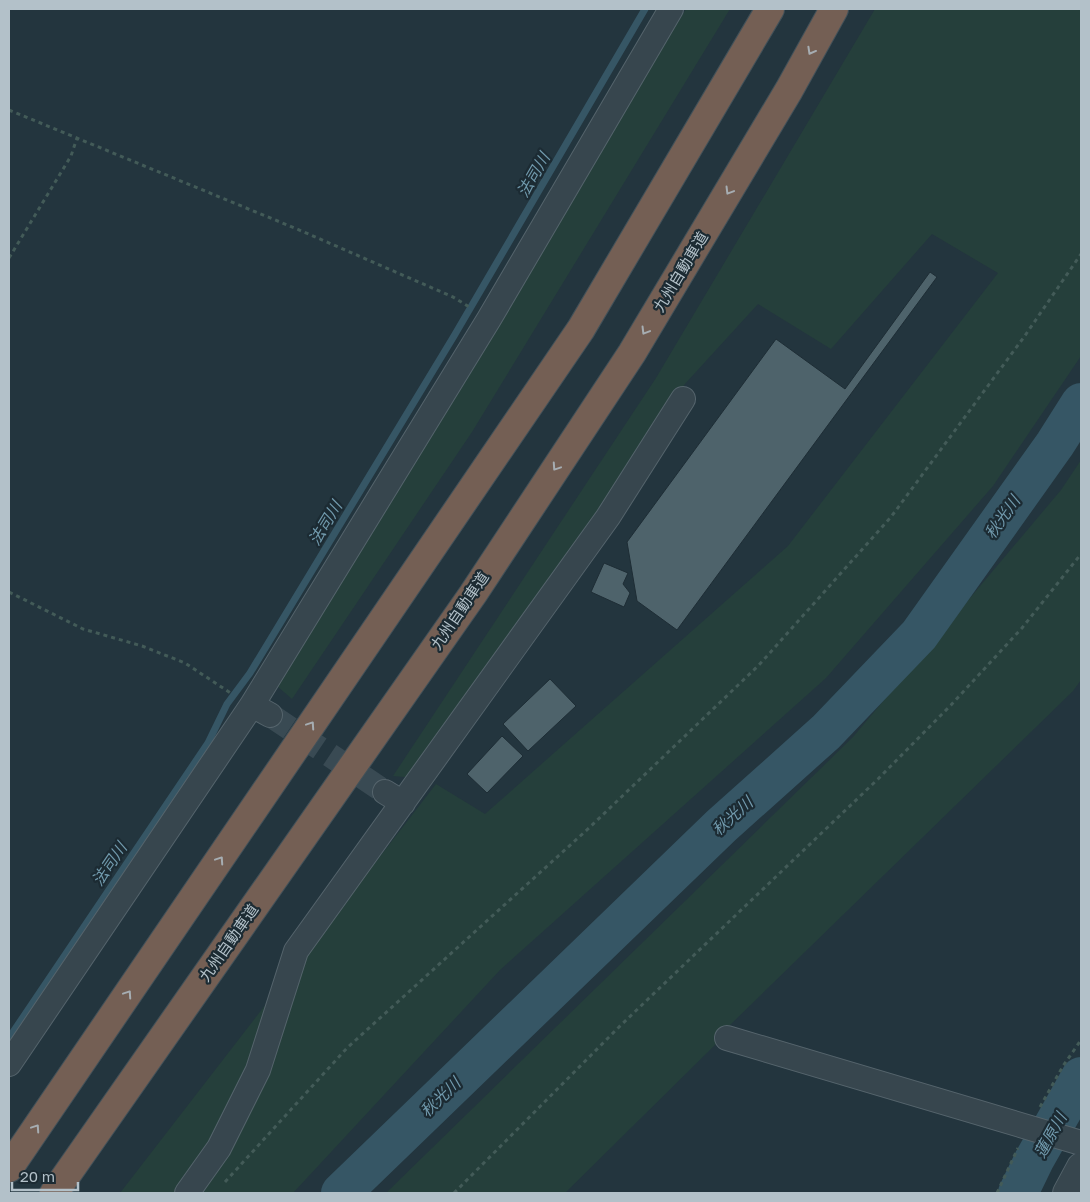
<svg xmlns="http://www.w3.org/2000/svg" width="1090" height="1202" font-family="'Golos Text','Noto Sans JP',sans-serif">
<rect width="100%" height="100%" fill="#23353e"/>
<path fill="#253f3b" d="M686 9H730L472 432 292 699 277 686Z
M875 9H1081V356L993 486 826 678 500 970 293 1193H120L436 784 485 814 788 546 998 273 932 234 831 349 758 304 684 385 416 778 393 776 656 378Z
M1081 460V680L1073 691 730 1025 714 1046 565 1193H386L853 737 1061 490Z"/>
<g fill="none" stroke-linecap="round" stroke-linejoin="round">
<path stroke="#365665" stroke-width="7" d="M9 1038 208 743 227 704 250 673 454 336 645 9"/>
<path stroke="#365665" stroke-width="40" d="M341 1193 721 826 826 732 919 635 1055 444 1081 403
M1018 1193 1034 1160 1081 1077"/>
</g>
<path fill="#4e636b" stroke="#1e2d35" d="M930 272 937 277 677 630 637 601 627 542 776 339 845 389Z
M604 563 628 573 623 584 630 593 624 607 591 592Z
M550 679 576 706 528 751 503 724Z
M502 736 523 756 487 793 467 774Z"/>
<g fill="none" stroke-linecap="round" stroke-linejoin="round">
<path stroke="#394a53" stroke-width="24" stroke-dasharray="24 12" stroke-linecap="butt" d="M270 715 385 792"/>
<g stroke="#55646c" stroke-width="26">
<path id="minor" d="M252 705 270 715
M385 792 403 803
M727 1038 1081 1143
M9 1064 252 705 489 319 671 9
M187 1193 219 1148 258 1070 296 951 608 517 683 399"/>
</g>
<g stroke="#55646c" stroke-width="30">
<path id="tertiary" d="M1067 1193 1081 1167"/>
</g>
<g stroke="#425159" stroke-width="30">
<path id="motorway" d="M9 1168 581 329 770 9
M54 1193 473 594 632 353 789 90 834 9"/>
</g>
<path stroke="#435b58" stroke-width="3" stroke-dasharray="4 4" stroke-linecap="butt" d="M9 110 297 229 453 297 471 308
M9 258 71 156 77 138
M9 592 83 629 142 646 185 663 232 694
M1040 1107 1063 1066 1081 1040
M225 1182 347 1048 589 828 759 665 891 517 1024 337 1081 254
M454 1193 621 1025 878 779 951 705 1022 628 1081 554
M997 1193 1018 1148"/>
<use href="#minor" stroke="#37464e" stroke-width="24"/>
<use href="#tertiary" stroke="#37464e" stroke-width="28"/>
<use href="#motorway" stroke="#745f54" stroke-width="28"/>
</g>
<defs><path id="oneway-chevron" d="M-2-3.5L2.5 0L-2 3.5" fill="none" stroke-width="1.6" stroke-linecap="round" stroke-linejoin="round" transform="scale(1.25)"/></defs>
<g stroke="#a6adb2">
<use href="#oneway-chevron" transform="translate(811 51) rotate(119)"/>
<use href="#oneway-chevron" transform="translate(729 191) rotate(121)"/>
<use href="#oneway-chevron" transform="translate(645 331) rotate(121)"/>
<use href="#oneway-chevron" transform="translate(556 467) rotate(124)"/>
<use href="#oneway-chevron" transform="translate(311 725) rotate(-56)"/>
<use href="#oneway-chevron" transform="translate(220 860) rotate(-56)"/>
<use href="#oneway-chevron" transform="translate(128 994) rotate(-56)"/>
<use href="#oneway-chevron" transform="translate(36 1128) rotate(-56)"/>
</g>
<g text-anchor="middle" stroke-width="4.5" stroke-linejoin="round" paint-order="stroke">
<g font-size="15" fill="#b3c1c9" stroke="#1c2b33">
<text transform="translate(681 272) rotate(-59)" y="5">九州自動車道</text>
<text transform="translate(460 611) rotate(-56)" y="5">九州自動車道</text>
<text transform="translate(229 943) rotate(-55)" y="5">九州自動車道</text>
</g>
<g font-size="16" font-style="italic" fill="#719aad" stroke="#1c2b33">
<text transform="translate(533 175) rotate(-60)" y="6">法司川</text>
<text transform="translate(1002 517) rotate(-55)" y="6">秋光川</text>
<text transform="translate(325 523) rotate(-59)" y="6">法司川</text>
<text transform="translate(732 816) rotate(-42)" y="6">秋光川</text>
<text transform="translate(109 864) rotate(-56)" y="6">法司川</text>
<text transform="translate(440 1097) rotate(-44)" y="6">秋光川</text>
<text transform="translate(1050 1135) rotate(-61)" y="6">蓮原川</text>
</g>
</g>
<rect width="1090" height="1202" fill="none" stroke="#b3c1c9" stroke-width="20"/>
<path d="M12 1182v8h66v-8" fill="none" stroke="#b3c1c9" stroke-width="2.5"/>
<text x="20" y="1182" font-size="15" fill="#b3c1c9" stroke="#1c2b33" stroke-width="4" paint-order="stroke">20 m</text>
</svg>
